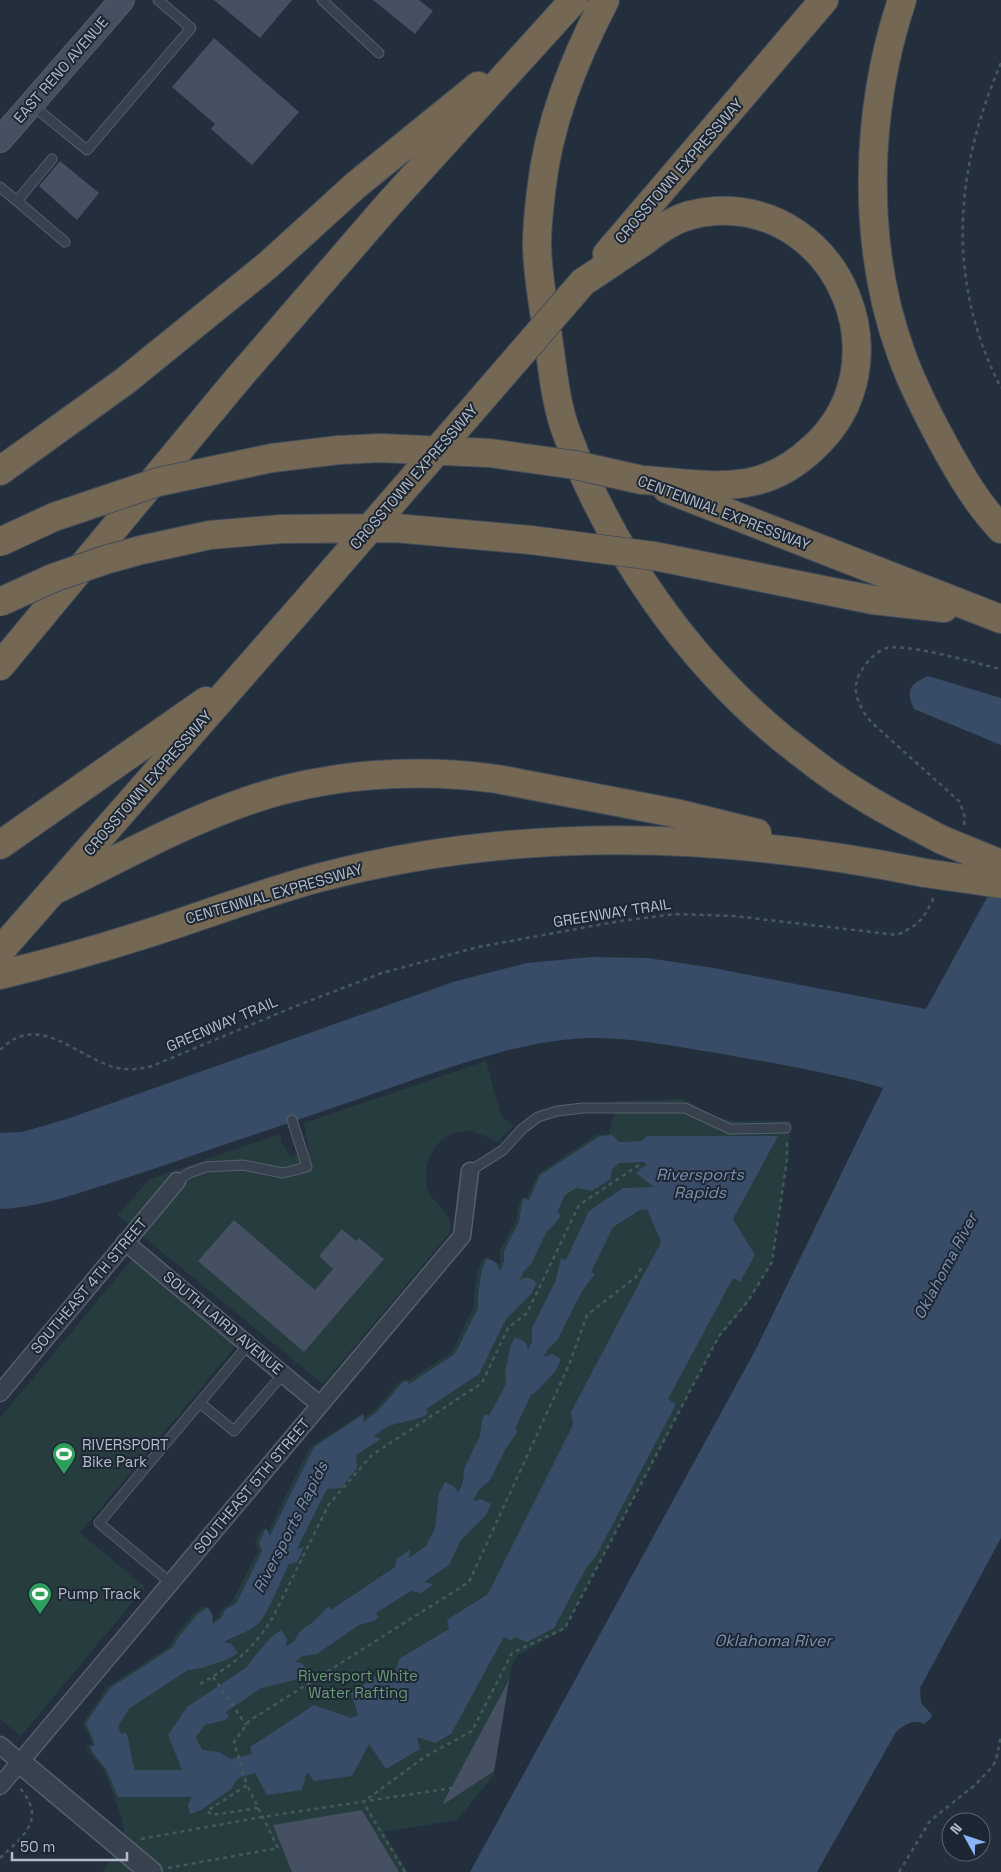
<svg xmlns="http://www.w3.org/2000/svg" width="1001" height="1872" font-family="'Space Grotesk',sans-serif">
<rect width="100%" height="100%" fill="#242f3e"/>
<path fill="#263c3f" d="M486 1061 501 1116 513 1126 498 1142C488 1138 477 1131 465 1131 437 1132 422 1161 427 1186 429 1201 450 1210 451 1225 452 1228 449 1232 448 1235L323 1384 117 1215 150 1179 280 1134 282 1143 291 1157 309 1150 304 1123Z
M682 1099 716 1117 735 1121H791L788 1157 771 1264 747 1304 716 1342 564 1630 518 1655 512 1665 494 1775 457 1820 384 1832 408 1872H102C110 1862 123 1845 124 1831 124 1821 108 1777 102 1768 97 1760 90 1755 86 1746L92 1744 83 1723 107 1687 169 1647 176 1634 194 1613 205 1606 211 1615 210 1623 217 1618 223 1608 232 1602 258 1550 255 1541 264 1527 267 1534 310 1447 362 1413 361 1419 374 1411 398 1383 404 1379 406 1382 451 1353 474 1306V1294L478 1268 484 1257 494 1262 497 1268 500 1261V1251L516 1220 519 1203 522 1197 526 1199 538 1174 596 1135 609 1134 616 1101Z
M132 1259 236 1346 80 1533 145 1587 21 1736 0 1719V1418Z"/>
<path fill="#394c67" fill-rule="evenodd" d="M928 676 1001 698V745L914 709C905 690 910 684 928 676Z
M1001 872V1538L920 1688 921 1703 932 1715 930 1719 924 1724C913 1718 904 1725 896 1732L817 1872H470L757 1347 883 1088C829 1072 772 1063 717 1053 665 1045 614 1033 562 1040 505 1047 452 1067 398 1085 339 1106 280 1126 220 1146 180 1160 139 1174 98 1187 67 1197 33 1208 0 1209V1133L22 1132 67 1119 453 982 527 963 592 957 647 958 708 967 926 1009Z
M612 1135 619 1142 642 1141 647 1136H778L733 1219 755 1255 740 1282 733 1278 668 1399 676 1404 596 1556 586 1568 554 1628 527 1642 514 1637 512 1641 504 1637 451 1734 435 1743 417 1737 420 1749 386 1769 369 1744 352 1776 314 1781 307 1772 302 1790 267 1795 255 1773 238 1778 231 1789 201 1810 190 1814 188 1805 192 1797H118L106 1769 93 1753 90 1747 95 1745 86 1723 110 1688 173 1647 179 1636 198 1614 208 1607 213 1616 212 1624 221 1618 226 1609 236 1604 262 1551 259 1543 266 1528 270 1536 314 1447 364 1414 363 1422 377 1412 402 1383 406 1380 409 1384 455 1354 478 1308V1295L482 1269 487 1258 497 1263 500 1271 504 1262V1251L519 1222 522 1203 524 1198 529 1200 540 1175 600 1136ZM644 1162 647 1166 643 1167 636 1173 654 1187 623 1188 589 1211 566 1260 561 1258 556 1280 532 1328V1342L528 1349 525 1342 515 1337 510 1348 505 1373 506 1384 489 1416 485 1414 482 1420 480 1436 464 1469 463 1483 458 1493 455 1487 445 1482 439 1493 435 1528 426 1546 409 1558 410 1550 396 1559 395 1567 331 1610 329 1606 313 1622 301 1630 294 1641 286 1647 287 1639 281 1630 271 1637 254 1657 247 1667 187 1707 168 1735 182 1770H135C130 1757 131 1745 126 1733L121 1734 118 1726 130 1708 188 1670 202 1668 228 1659 238 1653 231 1644 224 1642C235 1635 248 1633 258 1624 266 1618 283 1576 289 1564L297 1562 304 1547 297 1549 327 1489 341 1488 357 1468 356 1455 381 1439 373 1436 388 1426 423 1417 428 1413 426 1409 479 1374 506 1319 532 1293 537 1282 527 1277 520 1280 524 1271 531 1264 546 1233 558 1220 561 1215 557 1213 565 1195 576 1188 592 1191 610 1179 612 1170 619 1163ZM647 1209 661 1242 571 1412 573 1425 488 1594 447 1620 449 1629 399 1659 395 1676 385 1670 351 1693 358 1715 351 1718 314 1705 250 1747 252 1754 231 1759 219 1752 202 1750 196 1737 205 1725 225 1720 229 1717 226 1712 261 1688 299 1679 309 1672 302 1663 295 1662 302 1656 317 1654 359 1625 374 1621 379 1617 376 1613 411 1591 421 1593 434 1584 424 1582 449 1565 461 1540 486 1515 491 1504 481 1499 473 1501 479 1490 490 1480 506 1448 518 1431 515 1429 531 1395 538 1390 556 1370 561 1359 552 1354 544 1357 548 1349 558 1339 582 1291 595 1274 591 1272 613 1227 640 1210Z"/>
<path fill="#455162" d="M214 0H292L260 38Z
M373 0H419L433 11 415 34Z
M214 38 299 112 252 165 211 129 215 124 172 87Z
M60 161 99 193 77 220 39 186Z
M234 1220 315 1290 333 1269 319 1256 342 1229 356 1241 359 1238 384 1259 304 1352 198 1261Z
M509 1680 494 1771 444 1804 443 1803Z
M362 1810 399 1872H292L273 1825Z"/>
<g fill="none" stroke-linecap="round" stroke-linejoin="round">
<g stroke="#565f6c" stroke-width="11">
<path id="service" d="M322 0 379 53
M32 105 87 150 191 28 158 0
M0 187 17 201 52 159
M17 201 65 242
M470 1171 503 1150 522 1129 538 1117 557 1111 583 1108H685L730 1129 786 1128
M177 1181 189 1173 206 1167 243 1165 283 1173 307 1167 292 1120
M200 1403 234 1431 283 1374
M171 1583 99 1523 248 1345"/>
</g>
<g stroke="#565f6c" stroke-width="19">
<path id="minor" d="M125 1242 320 1405
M0 1393 177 1181
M0 1745 21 1763
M0 1786 462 1236 470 1171"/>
</g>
<g stroke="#565f6c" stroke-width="24">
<path id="tertiary" d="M21 1763 151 1872"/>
</g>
<g stroke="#565f6c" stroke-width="26">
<path id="secondary" d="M0 140 122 0"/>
</g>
<g stroke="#434c59" stroke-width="30">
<path id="motorway" d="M605 0C574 60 548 124 541 192 539 209 537 226 537 243 537 270 542 297 546 324 552 360 554 400 567 434 611 551 687 660 783 739 800 752 818 767 836 779 869 802 906 821 942 840
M902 0C865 111 861 245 902 356 911 381 923 405 935 428 954 464 974 500 1001 529
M607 254 824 0
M583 282C603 269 623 255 643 242 652 235 661 228 671 223 683 216 701 212 715 211 840 204 906 364 813 448 797 463 776 476 755 481 719 490 678 482 642 480
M0 471 125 381 268 265 356 185 478 86
M667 489 1001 619
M694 564 873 600 944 608
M0 666 236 381 388 205 574 0
M0 845 206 701
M55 890C119 859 182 823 250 800 328 773 416 768 497 779L680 814 757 833
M0 951 299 610
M0 975C45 964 89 952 133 938 195 919 255 895 318 878 519 825 722 832 925 873"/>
</g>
<path stroke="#44595c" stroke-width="2.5" stroke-dasharray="4 4" stroke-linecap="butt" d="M1001 63C954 172 946 280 1001 388
M964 825 965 818 960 802 871 722C860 708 850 691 860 673 866 663 873 654 884 649 902 641 978 664 1001 669
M0 1050C38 1011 75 1056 114 1067 127 1071 140 1069 152 1066L296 1006 382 973 478 947 620 921 675 914 734 916 897 935C921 924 924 918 935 895
M213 1677 246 1725
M200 1684C233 1665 253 1650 273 1617L329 1504 372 1455 482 1383 508 1328 527 1313 579 1205 639 1165
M258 1808 212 1815 207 1811 247 1785 234 1742 249 1721 469 1582 569 1365 587 1315 636 1277 643 1265
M141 1839 262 1817 452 1788
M0 1858C26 1834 47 1818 18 1786
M168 1868 278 1848 247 1785
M405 1872 363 1802 426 1756 472 1731 512 1653 565 1628 719 1336 748 1301 772 1262 787 1159V1139
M899 1872 930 1821 976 1784 992 1767 996 1760 1001 1736"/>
<use href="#service" stroke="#38414e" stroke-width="9"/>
<use href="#minor" stroke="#38414e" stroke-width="16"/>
<use href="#tertiary" stroke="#38414e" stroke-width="21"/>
<use href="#secondary" stroke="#465061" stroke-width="24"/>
<use href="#motorway" stroke="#746855" stroke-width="28"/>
<g stroke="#434c59" stroke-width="30" stroke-linecap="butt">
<path id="motorway-bridge" d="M0 542 54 517 158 482 272 458 339 450 380 448 490 453 575 465 642 480
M0 602 53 578 105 560 141 550 210 535 281 529 395 528 531 540 654 556 694 564
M299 610 583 282
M942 840 1001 864
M925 873 1001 884"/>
</g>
<use href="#motorway-bridge" stroke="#746855" stroke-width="28"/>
</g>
<defs>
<g id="stadium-pin" transform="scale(1.25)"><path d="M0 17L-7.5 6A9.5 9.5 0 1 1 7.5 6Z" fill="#2e9e5b" stroke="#1d2633"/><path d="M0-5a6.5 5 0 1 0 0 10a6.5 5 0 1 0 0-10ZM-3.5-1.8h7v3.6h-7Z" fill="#fff"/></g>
</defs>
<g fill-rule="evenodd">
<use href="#stadium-pin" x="64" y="1454"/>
<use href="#stadium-pin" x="40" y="1594"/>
</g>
<g text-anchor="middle" stroke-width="4" stroke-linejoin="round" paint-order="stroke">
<g font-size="15" fill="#b4bcc9" stroke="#1d2633">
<text transform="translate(61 70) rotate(-49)" y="5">EAST RENO AVENUE</text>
<text transform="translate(679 171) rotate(-49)" y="5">CROSSTOWN EXPRESSWAY</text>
<text transform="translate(414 477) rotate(-49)" y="5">CROSSTOWN EXPRESSWAY</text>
<text transform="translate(724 513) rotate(21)" y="5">CENTENNIAL EXPRESSWAY</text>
<text transform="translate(148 783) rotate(-49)" y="5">CROSSTOWN EXPRESSWAY</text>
<text transform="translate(274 894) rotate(-16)" y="5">CENTENNIAL EXPRESSWAY</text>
<text transform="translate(612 913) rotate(-9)" y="5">GREENWAY TRAIL</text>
<text transform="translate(222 1024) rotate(-23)" y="5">GREENWAY TRAIL</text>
<text transform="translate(89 1286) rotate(-50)" y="5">SOUTHEAST 4TH STREET</text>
<text transform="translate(223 1323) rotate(40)" y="5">SOUTH LAIRD AVENUE</text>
<text transform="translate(252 1486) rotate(-50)" y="5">SOUTHEAST 5TH STREET</text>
</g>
<g font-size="15" fill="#b4bcc9" stroke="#1d2633" text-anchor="start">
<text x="82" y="1450">RIVERSPORT<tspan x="82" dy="17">Bike Park</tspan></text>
<text x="58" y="1599">Pump Track</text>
</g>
<g font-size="15" fill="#6b9a76" stroke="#1d2633">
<text x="358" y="1681">Riversport White<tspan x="358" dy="17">Water Rafting</tspan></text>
</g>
<g font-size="16" font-style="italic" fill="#7c92b1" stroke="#1d2633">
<text x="700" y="1180">Riversports<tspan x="700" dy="18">Rapids</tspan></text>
<text transform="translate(945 1266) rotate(-62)" y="6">Oklahoma River</text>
<text transform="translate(290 1527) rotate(-63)" y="6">Riversports Rapids</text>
<text x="773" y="1646">Oklahoma River</text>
</g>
</g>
<g transform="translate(966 1837) rotate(310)"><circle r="24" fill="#1d2633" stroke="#59626f"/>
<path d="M0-4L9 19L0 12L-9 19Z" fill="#8ab4f8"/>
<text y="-8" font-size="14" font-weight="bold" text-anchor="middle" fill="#b4bcc9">N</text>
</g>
<path d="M12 1852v8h115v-8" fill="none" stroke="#b4bcc9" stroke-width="2.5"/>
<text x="20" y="1852" font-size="15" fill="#b4bcc9" stroke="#1d2633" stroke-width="4" paint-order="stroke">50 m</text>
</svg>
